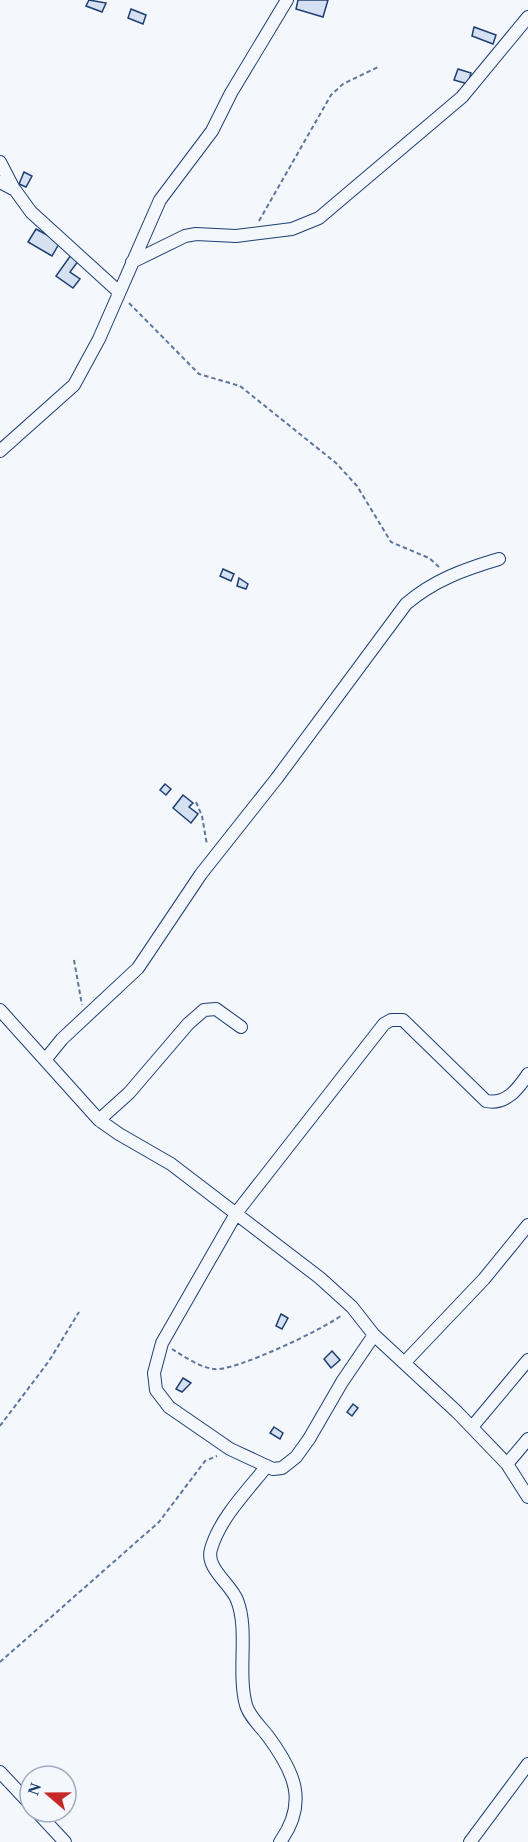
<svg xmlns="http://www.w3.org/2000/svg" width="528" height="1842" font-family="Georgia,serif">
<rect width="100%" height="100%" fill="#f4f7fb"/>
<path fill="#d5e0f0" stroke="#1d3f73" stroke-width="1.5" d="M89 0 106 3 102 12 86 6Z
M298 0H328L323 17 296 9Z
M131 9 146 15 143 24 128 18Z
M474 27 496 35 493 44 472 36Z
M458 69 471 73 468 84 454 80Z
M24 172 32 176 26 187 19 184Z
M36 229 60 242 52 256 28 242Z
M71 255 79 260 70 272 80 279 73 288 56 276Z
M223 569 234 574 231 581 220 576Z
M239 578 248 584 246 589 237 586Z
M165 784 171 789 166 795 160 790Z
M183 795 193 803 189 807 198 814 191 823 173 808Z
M281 1314 288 1318 282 1329 276 1326Z
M332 1351 340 1360 331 1368 324 1359Z
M183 1378 191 1383 182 1392 176 1389Z
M353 1404 358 1408 352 1416 347 1412Z
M274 1427 283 1433 280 1439 270 1433Z"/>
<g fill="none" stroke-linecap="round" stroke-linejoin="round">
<g stroke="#1d3f73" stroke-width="14">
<path id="street" d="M0 162 14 189
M0 182 15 190 31 212 119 292
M132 262 185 236 196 234 236 236 292 229 319 218 462 97 528 17
M0 451 74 385 99 339 160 200 212 131 231 93 287 0
M0 1010 99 1120 119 1134 171 1164 320 1278 352 1307 374 1335 457 1412 507 1464 528 1497
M45 1060 62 1039 138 968 201 874 277 778 406 604C434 580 465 569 499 559
M99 1120 129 1093 188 1024 204 1010 216 1009 241 1027
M374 1335 342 1382 309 1439 296 1457 282 1468 273 1469 230 1449 169 1407 156 1390 154 1373 162 1343 237 1212 384 1024 391 1020H403L486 1101C506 1105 518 1089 528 1074
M404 1363 484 1279 528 1225
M472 1427 528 1360
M507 1464 528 1439
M267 1466C247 1491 220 1518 211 1549 205 1568 231 1584 237 1600 249 1630 237 1672 246 1705 249 1716 260 1726 267 1735 294 1771 309 1802 280 1842
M0 1772 30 1804
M37 1812 65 1842
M470 1842 528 1764"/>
</g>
<path stroke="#5e769c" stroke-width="2" stroke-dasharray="4.5 3" stroke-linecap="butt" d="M259 221 331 95 343 84 378 67
M129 303 199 374 240 386 336 463 357 486 391 542 429 558 439 567
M196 802 202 816 207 845
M74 960 82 1005
M172 1349C185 1357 199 1367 214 1369 234 1372 324 1329 342 1315
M0 1426 49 1361 79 1312
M0 1662 159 1522 205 1461 217 1456"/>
<use href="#street" stroke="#f4f7fb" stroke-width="12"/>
</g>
<g transform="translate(48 1794) rotate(290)"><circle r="28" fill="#f4f7fb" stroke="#9eadc5" stroke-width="1.5"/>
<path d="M0-4.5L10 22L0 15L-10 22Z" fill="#c62828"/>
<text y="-9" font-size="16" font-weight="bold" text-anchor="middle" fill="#1d3f73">N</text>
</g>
</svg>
